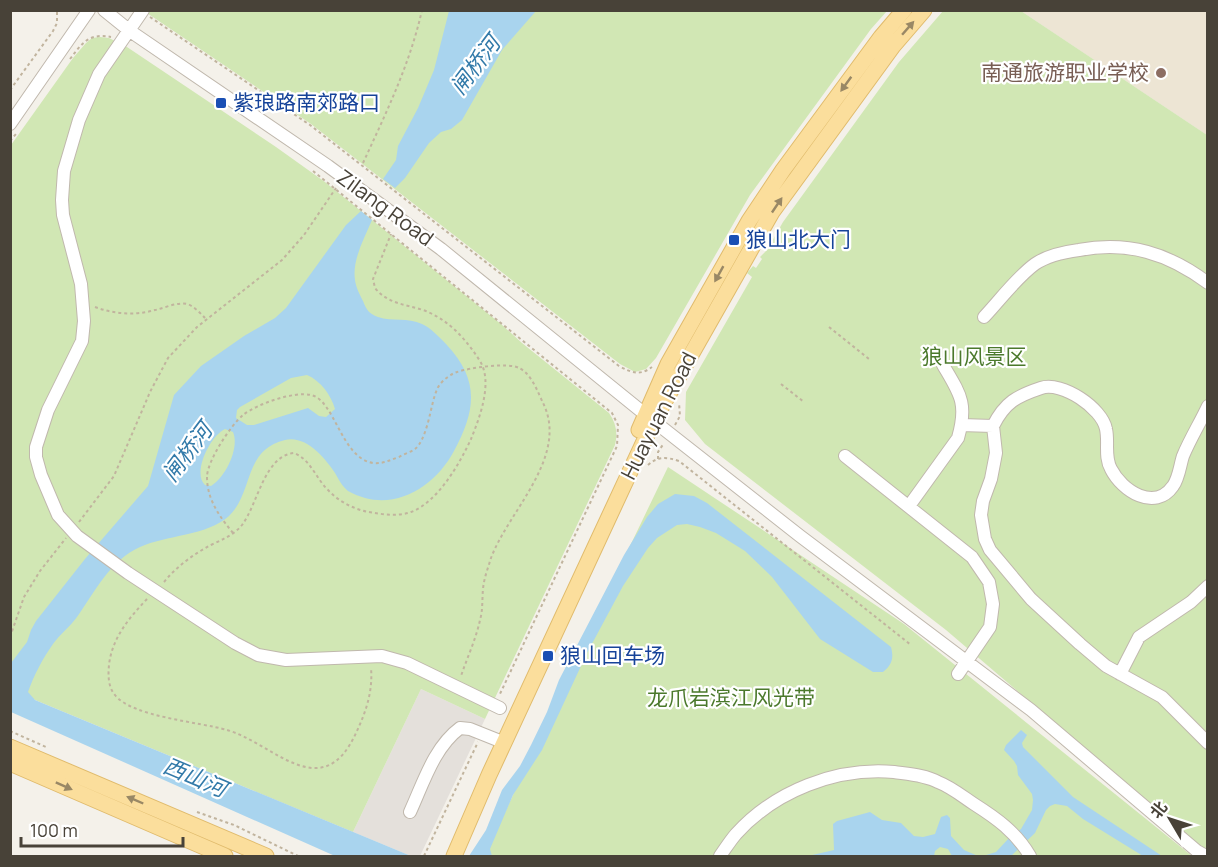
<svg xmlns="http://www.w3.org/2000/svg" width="1218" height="867" font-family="Manrope,'Noto Sans SC',sans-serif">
<rect width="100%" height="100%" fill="#f4f1ea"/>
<path fill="#e4e0db" d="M421 689 485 719 420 856H411L353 832Z"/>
<path fill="#ede5d4" d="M1021 11H1207V135Z"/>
<path fill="#d1e7b4" d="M144 11H887L871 29 750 195 656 358 646 369 635 372 620 364 311 124Z
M943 11H1021L1207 135V851L1198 845 946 630 705 444 685 420 686 392 752 277 747 273 753 266 756 268 762 259 760 257 767 250 783 222 899 62Z
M100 37 109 38 127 47 276 147 325 182 501 324 522 343 609 413C616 423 618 433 615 445L485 719 421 689 353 832 35 700 11 687V145L73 58 86 43 92 38Z
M668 467 904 624 1192 856H485L565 681Z"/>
<path fill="#a9d4ee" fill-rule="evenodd" d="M449 11H536L502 50 462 120 451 129 441 132 429 143 405 178 395 188 383 179 396 160 398 146 418 108 434 70Z
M361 211 372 220C364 239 352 260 355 280 356 288 360 295 363 301 366 309 369 314 378 317 392 322 408 317 422 324 431 328 439 337 446 344 480 380 476 410 454 451 437 483 402 508 365 498 359 496 353 494 348 491 342 486 339 480 335 473 325 458 306 435 285 440 243 450 254 492 229 516 207 536 166 535 140 547 110 560 95 592 77 617 70 627 60 634 53 644 43 658 34 675 28 692L35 700 411 856H335L11 712V663L27 642 31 630 36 621 85 559 148 486 174 395 201 366 244 336 275 318 286 308 346 225ZM307 375C321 381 331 395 335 409L326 417 319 416 308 408 254 425H247L236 418 237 410 240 407 291 378ZM225 429 233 432C240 448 225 478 211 486L205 485C192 473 210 436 225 429Z
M675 494 694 496 707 503 891 647C894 658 892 665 883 672H873L820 639 772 577 745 551 716 533 700 527 687 524 677 525 657 538 648 548 623 586 587 653 542 750 513 795 490 849 492 856H469L486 830 502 790 520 766 531 745 547 712 559 680 624 555 647 517 658 504Z
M1021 730 1027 735 1022 743 1023 747 1073 797 1162 856H1143L1083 819 1067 806 1055 804 1050 806 1046 810 1035 833 1011 856H983L996 852 1010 837 1021 829 1032 810 1033 800 1032 794 1018 775 1017 766 1014 761 1004 750 1006 745Z
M870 812 882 820 901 823 914 836 923 837 935 834 941 817 947 815 950 818 951 836 964 850 978 856H952L948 849 940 847 935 851 934 856H808L834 850 833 824 837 821Z"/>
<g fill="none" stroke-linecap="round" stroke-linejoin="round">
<g stroke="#c0b8ad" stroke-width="14">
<path id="minor" d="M104 10 130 31 328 166 441 249 646 415 800 536 1031 710 1197 851 1206 856
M143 10 99 74 79 120 64 171 62 200 63 215 81 284 84 321 82 341 48 410 36 447V457L41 475 58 515 77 536 128 573 235 643 258 655 286 660 382 656 407 663 500 708
M10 124 89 10
M984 317C1000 300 1017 277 1035 264 1048 255 1064 252 1079 250 1128 241 1168 253 1208 283
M1208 406C1200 423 1190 439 1183 456 1180 465 1179 478 1173 486 1155 512 1122 491 1111 469 1104 457 1109 442 1106 429 1102 408 1062 381 1041 388 1017 396 1005 402 993 426L996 453 991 479 983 501 981 515 985 539 990 550 1031 599 1080 644 1106 666 1162 697 1208 743
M961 425 993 426
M845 456 972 557 989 582 993 604 990 627 958 674
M909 506 958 438C968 403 960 394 943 365
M1120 674 1139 637 1191 602 1208 586
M410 812C423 784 434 747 460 728L470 729 505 743
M720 856C725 849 730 841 736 834 775 791 836 767 894 772 908 774 925 775 938 782 951 787 962 796 974 804 996 818 1016 832 1030 856"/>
</g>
<g stroke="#e0bb6c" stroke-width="17">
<path id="major" d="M639 430 668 364 749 221 783 170 881 37 904 10
M10 747 266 856
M10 763 225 856
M454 856 489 775 654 420 772 212 893 46 924 10"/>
</g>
<path stroke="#c1b49e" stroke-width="2" stroke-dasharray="3 3" stroke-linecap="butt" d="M150 17 310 125 619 366C632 373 640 376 652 367
M70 59C83 42 89 33 111 37
M10 90 53 31 57 23V10
M10 141 16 134
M363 163C386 113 410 64 422 10
M313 171 612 413 618 425 617 446 499 696
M95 307C114 314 135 316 155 310 165 308 176 302 187 304 194 306 200 313 205 318
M829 327 869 359
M781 384 804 402
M675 425 680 416 679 403
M658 459V452L664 443
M648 465C658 456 667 457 679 461L911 645
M79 522 114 476 150 392 168 358 197 327 282 260 304 235 336 188
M233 533C220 517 207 500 207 477 207 461 231 425 243 415 257 404 294 391 311 395 335 400 341 458 373 463 383 464 390 460 399 457 404 454 411 452 415 449 426 440 430 412 434 398 436 392 437 387 442 382 446 378 451 374 457 372 468 368 509 362 519 368 532 374 538 393 544 405 568 458 508 512 491 558 488 568 484 578 483 589 482 599 483 610 480 620 476 639 467 658 461 676
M164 582C177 566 194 554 211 545 223 539 234 535 242 525 258 504 264 456 294 453 310 459 316 478 327 489 340 503 357 511 375 513 387 515 400 516 411 512 438 502 460 463 471 439 480 417 493 382 480 361 466 339 448 319 423 310 405 304 388 304 375 288L373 279 391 234
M147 599C129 618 112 638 109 665 108 675 108 687 115 695 132 717 200 722 227 730 273 743 322 807 356 733 366 712 373 691 371 668
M10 637 24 597 40 571 66 538
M10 731 46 747
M197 812 234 825 298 856
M424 856 478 742"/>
<use href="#minor" stroke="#fff" stroke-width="12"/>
<use href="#major" stroke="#fbde9c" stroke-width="15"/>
</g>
<defs><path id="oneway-solid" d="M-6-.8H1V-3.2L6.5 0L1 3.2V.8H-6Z" transform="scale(1.5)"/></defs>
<g fill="#998865">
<use href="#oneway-solid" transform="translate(908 28) rotate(-49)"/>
<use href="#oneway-solid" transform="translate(846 84) rotate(126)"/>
<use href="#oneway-solid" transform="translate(777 205) rotate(-56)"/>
<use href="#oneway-solid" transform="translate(719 274) rotate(119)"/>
<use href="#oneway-solid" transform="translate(64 786) rotate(24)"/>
<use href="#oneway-solid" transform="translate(135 800) rotate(-157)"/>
</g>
<circle fill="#8d6e63" stroke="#fff" stroke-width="2" cx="1161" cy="73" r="6"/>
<g fill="#1a4fb4" stroke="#fff" stroke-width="2">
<rect x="215" y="97" width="12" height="12" rx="3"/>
<rect x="728" y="234" width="12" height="12" rx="3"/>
<rect x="542" y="650" width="12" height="12" rx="3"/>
</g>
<g text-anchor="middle" stroke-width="4.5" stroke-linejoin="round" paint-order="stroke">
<g font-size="21" fill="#785e54" stroke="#fff" text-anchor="end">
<text x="1149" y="80">南通旅游职业学校</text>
</g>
<g font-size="21" fill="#164399" stroke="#fff" text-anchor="start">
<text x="233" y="110">紫琅路南郊路口</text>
<text x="746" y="247">狼山北大门</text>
<text x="560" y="663">狼山回车场</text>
</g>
<g font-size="21" fill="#484238" stroke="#fff">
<text transform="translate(385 208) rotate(36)" y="7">Zilang Road</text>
<text transform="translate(659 416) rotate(-63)" y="7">Huayuan Road</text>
</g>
<g font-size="21" fill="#4b792c" stroke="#fff">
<text x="974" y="364">狼山风景区</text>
<text x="731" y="705">龙爪岩滨江风光带</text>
</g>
<g font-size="22" font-style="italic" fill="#327aa9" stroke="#fff">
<text transform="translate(475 65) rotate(-53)" y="8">闸桥河</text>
<text transform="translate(187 452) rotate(-53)" y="8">闸桥河</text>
<text transform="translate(195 777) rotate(23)" y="8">西山河</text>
</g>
</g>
<rect width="1218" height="867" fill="none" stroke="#484238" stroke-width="24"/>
<g transform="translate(1170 819) rotate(309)" stroke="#ffffff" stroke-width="4.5" paint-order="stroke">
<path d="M0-4.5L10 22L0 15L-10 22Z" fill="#484238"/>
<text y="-9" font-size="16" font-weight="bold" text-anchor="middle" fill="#484238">北</text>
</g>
<path d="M21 837v9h162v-9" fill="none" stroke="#484238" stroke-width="3"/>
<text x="30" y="837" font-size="18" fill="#484238" stroke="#ffffff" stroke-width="4.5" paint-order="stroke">100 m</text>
</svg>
